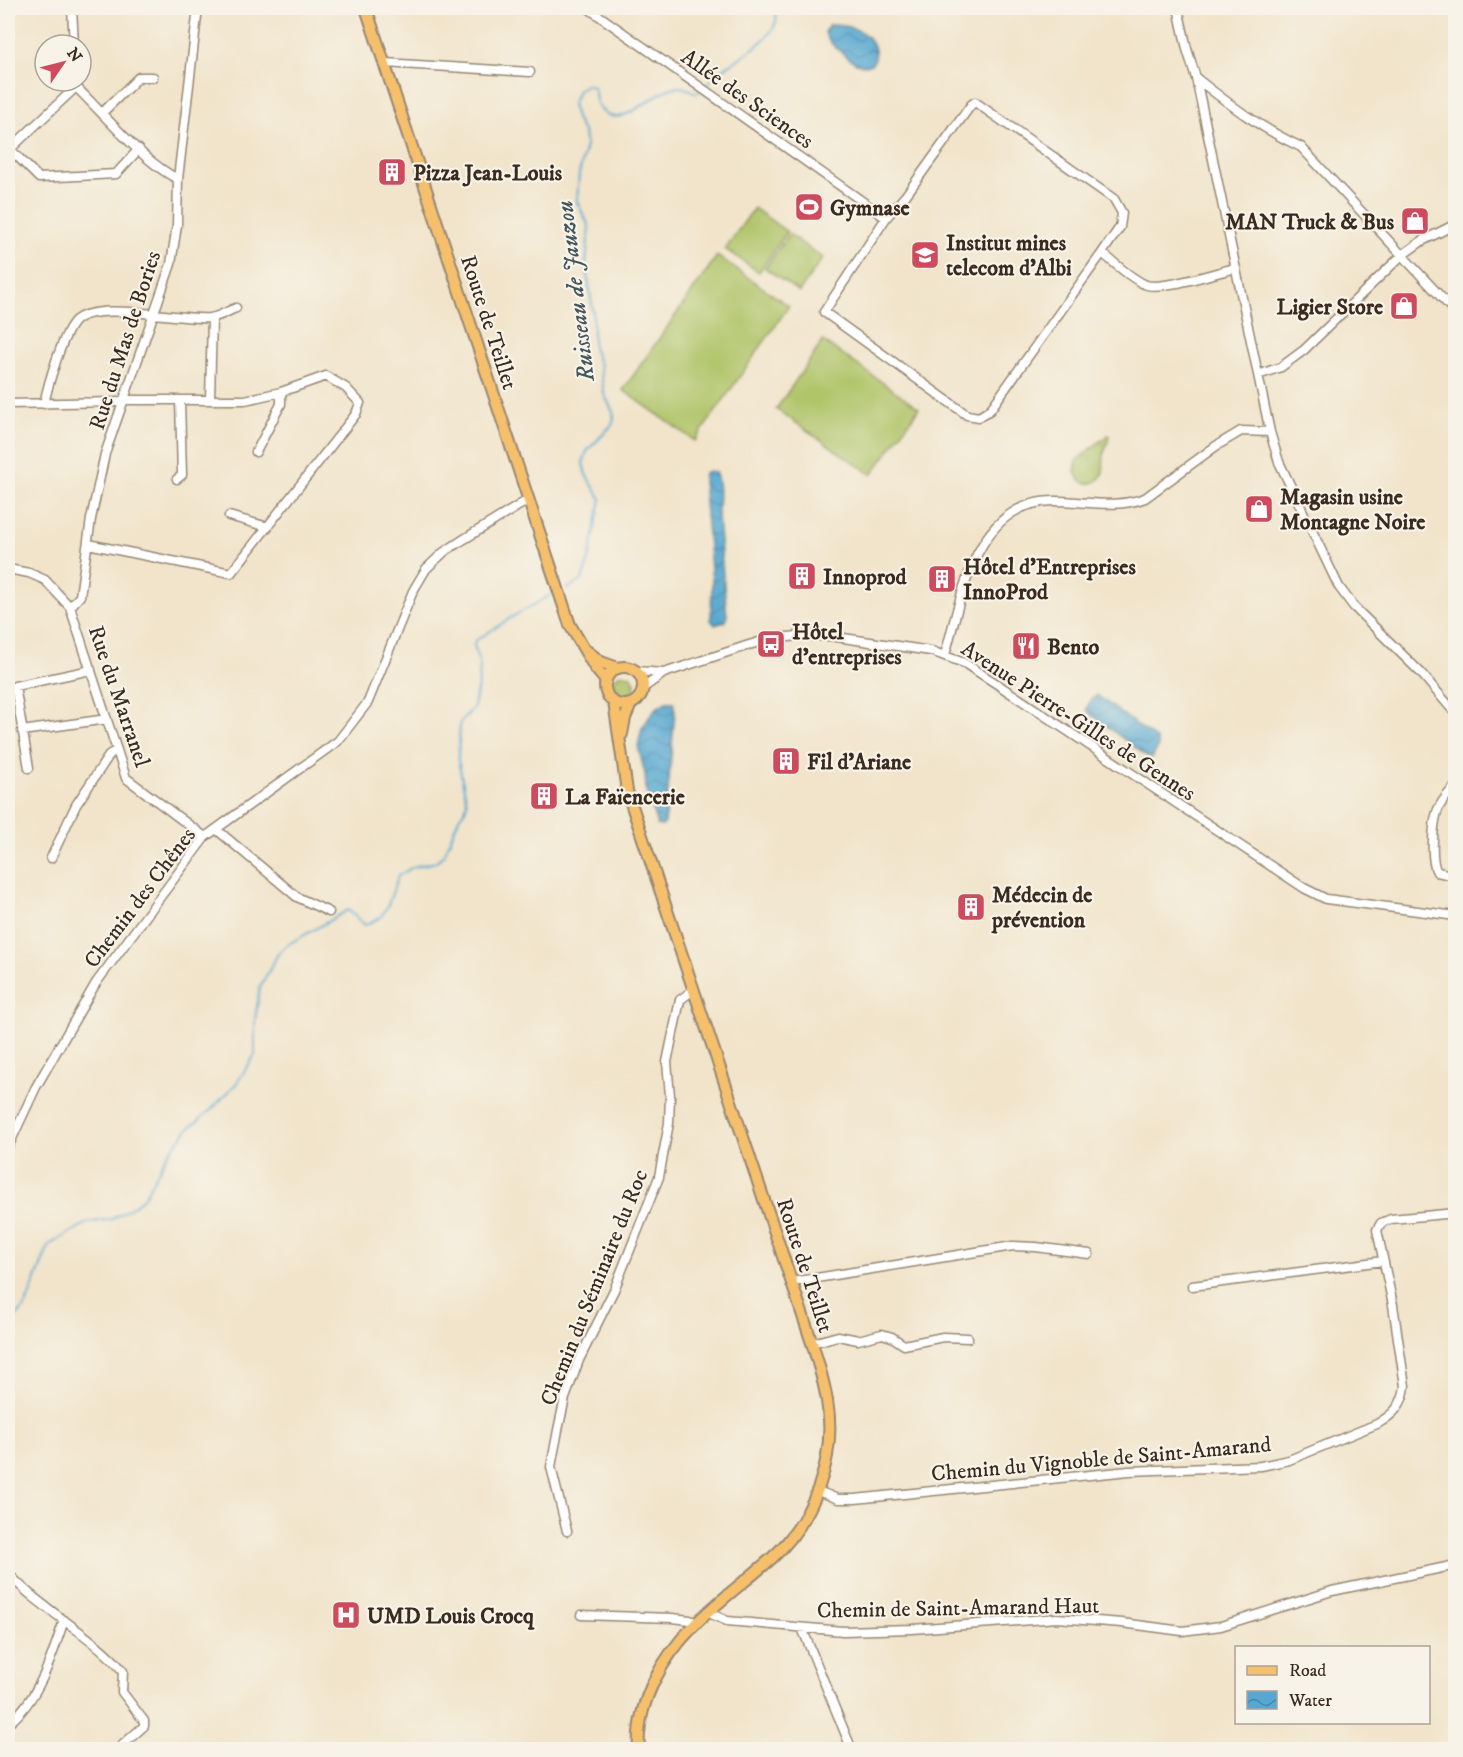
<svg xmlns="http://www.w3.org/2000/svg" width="1463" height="1757" font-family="'IM FELL DW Pica',serif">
<defs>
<pattern id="grass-tufts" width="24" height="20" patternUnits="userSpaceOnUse" patternTransform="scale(1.5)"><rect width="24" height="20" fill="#b0c56a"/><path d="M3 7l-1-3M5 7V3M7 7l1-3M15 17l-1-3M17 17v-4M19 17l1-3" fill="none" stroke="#98a95b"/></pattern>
<pattern id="water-waves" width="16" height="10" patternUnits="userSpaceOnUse" patternTransform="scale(1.5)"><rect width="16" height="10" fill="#55a8d1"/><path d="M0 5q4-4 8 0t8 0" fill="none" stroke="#4889a9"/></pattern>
</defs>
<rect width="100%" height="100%" fill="#f7f3e8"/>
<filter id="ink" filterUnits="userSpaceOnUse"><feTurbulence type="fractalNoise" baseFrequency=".0167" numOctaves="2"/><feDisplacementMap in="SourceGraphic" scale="12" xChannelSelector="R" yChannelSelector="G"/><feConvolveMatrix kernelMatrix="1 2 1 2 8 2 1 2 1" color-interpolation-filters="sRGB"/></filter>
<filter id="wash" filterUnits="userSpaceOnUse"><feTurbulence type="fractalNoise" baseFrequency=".008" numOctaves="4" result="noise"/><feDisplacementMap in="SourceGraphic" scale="24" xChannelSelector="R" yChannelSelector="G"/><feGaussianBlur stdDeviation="1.35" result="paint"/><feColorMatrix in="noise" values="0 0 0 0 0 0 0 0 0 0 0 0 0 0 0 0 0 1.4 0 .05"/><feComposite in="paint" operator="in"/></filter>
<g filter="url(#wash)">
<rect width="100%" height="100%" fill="#f1e4ca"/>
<path fill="url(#grass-tufts)" stroke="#767844" stroke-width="1.5" d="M1108 435 1110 436 1104 453 1103 474C1094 487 1081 487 1075 472L1077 460Z
M613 685a11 11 0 1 1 22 0a11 11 0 1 1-22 0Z"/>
<path fill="#b0c56a" stroke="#767844" stroke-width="1.5" d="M754 208 787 232 759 272 725 249Z
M789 234 823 258 799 292 765 268Z
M717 256 789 306 695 441 623 390Z
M823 341 919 408 872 475 776 409Z"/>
<path fill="url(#water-waves)" stroke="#486978" stroke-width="1.5" d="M829 25C836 25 844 25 852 28 887 38 882 88 842 53 835 47 826 40 825 32Z
M709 471 715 472C721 485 718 500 718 514 720 548 724 582 727 617L725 622 715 625 711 620 712 581 703 480 704 473Z
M1097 695 1157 740 1158 747 1152 758 1148 757 1090 714 1086 709 1092 699Z
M666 702H674L675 711 665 823 662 826 657 825 646 789 645 774 638 746 642 728 655 709Z"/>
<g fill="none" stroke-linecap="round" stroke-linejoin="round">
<path stroke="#55a8d1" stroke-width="2" d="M704 87C710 82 715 75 722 70 737 59 770 41 776 22 777 18 776 12 776 8
M567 589 582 580 589 560 601 499 586 475 583 463 587 451 612 425 614 419 613 412 604 394 600 365 593 348V311L586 267 589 226 577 202 579 174 586 146 584 133 577 121 572 105 578 90 586 85 594 87C595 92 595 100 598 105 618 140 656 85 679 87 685 87 692 91 697 93L700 91
M8 1321 20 1313 26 1305 49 1245 87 1223 112 1219 134 1206 144 1197 167 1155 188 1129 211 1110 236 1084 255 1055V1020L260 987 279 952 287 945 348 910 365 925 381 917 388 905 398 876 413 867 436 862 444 854 459 818 465 810 467 803 458 760 460 723 474 707 479 679 480 666 474 646 475 641 512 617 556 592"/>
</g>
</g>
<g filter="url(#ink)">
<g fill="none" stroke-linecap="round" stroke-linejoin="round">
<g stroke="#968774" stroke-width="11">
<path id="minor" d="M72 8 74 45
M588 8 886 218
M1076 8H1116
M1178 8 1187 49 1196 78 1270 432 1279 462 1339 587 1354 607 1421 673 1456 714
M385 63 530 72
M1196 78C1230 105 1262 129 1301 147L1456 313
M76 81V87C104 114 144 163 178 179
M102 113 139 77H153
M8 147 39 178 116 174 139 149
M8 151 76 87
M1102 253 1120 227 1122 213 1114 199 975 102 971 105 906 195 886 218 824 312 967 415 979 417 990 410 1102 253C1115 263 1129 277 1144 284 1159 292 1217 272 1236 268
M1258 375 1281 367 1304 350 1401 256 1422 241 1456 224
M210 400 212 318
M8 404 117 402 124 400H245L281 392 326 376 346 388 360 403 356 414 231 573 88 544
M44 404C48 385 62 336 74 322 93 299 182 321 210 318 219 317 228 311 236 308
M256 452 281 404V392
M177 479 182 475 180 400
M229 516 268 527
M8 569 29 573 45 580 70 607 126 778 205 837
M70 607 80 596 91 519 105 454 171 264 177 225 178 179 198 8
M945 655C962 596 975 501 1055 501 1085 501 1116 509 1145 498L1216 446 1241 431 1270 432
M636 671 664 673
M643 688 664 673 749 645 769 639 798 636H830L931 651 964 663 997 684 1304 888 1326 899 1334 900 1456 916
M22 731 107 719
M29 768 15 686 91 670
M1456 785C1449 793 1440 802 1437 812 1433 825 1430 861 1437 872L1456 876
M216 829 297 897 329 912
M51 858 76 805 110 754 117 750
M8 1147 36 1087 96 983 205 837 338 741 368 702 413 591 426 569 444 552 461 541 528 500
M792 1282 1013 1246 1036 1247 1089 1254
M1192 1286 1383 1261
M812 1343 838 1336 858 1340 882 1334 892 1337 904 1345 943 1337 968 1338
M818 1491 838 1499H855L1129 1471 1261 1466 1289 1460 1377 1424C1393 1415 1403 1405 1405 1386L1393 1305 1377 1230 1381 1223 1391 1219 1456 1213
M567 1531 551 1467 558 1430 565 1398 579 1360 614 1290 659 1177 669 1123 670 1096 667 1062 680 1000 693 990
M8 1573C41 1610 91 1633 123 1671L122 1692 144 1721V1726L117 1750
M707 1612 727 1621 843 1631 912 1629 1057 1618 1122 1623 1182 1631 1221 1626 1332 1591 1456 1565
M581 1615 672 1618 690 1620 695 1622
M802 1628 852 1750
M8 1724C39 1699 52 1657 64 1620"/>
</g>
<g stroke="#968774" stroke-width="14">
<path id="major" d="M366 8 570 625 595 668 606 681
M587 651 601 662 618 668
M605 686a19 19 0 1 1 38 0a19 19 0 1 1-38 0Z
M614 702 627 791 812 1343C818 1362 824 1381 827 1401 837 1457 814 1520 772 1558 728 1597 682 1625 655 1679 644 1701 637 1725 639 1750
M622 734 625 718 631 704"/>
</g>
<use href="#minor" stroke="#fff" stroke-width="8"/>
<use href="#major" stroke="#f6c06b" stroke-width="10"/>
</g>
</g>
<defs>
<g id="building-square" transform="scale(1.5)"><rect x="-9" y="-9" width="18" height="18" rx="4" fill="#d1495b" stroke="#f7f3e8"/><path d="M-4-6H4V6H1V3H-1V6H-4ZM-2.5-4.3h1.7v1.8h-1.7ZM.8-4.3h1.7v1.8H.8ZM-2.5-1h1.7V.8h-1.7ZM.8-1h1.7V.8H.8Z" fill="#fff"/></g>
<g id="stadium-square" transform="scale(1.5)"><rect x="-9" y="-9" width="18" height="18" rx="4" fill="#d1495b" stroke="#f7f3e8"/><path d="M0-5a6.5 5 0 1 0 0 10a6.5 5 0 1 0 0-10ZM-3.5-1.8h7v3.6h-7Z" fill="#fff"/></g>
<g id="shop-square" transform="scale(1.5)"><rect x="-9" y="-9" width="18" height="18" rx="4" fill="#d1495b" stroke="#f7f3e8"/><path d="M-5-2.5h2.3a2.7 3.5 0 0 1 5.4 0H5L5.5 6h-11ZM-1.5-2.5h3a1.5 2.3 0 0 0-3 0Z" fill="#fff"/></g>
<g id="university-square" transform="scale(1.5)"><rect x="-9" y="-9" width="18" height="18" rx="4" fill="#d1495b" stroke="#f7f3e8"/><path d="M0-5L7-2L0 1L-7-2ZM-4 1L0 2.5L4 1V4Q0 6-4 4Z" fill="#fff"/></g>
<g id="bus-square" transform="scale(1.5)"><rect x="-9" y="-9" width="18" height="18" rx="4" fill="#d1495b" stroke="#f7f3e8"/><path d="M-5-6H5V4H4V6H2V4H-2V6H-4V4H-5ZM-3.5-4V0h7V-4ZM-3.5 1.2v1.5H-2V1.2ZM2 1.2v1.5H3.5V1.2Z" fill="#fff"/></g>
<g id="restaurant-square" transform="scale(1.5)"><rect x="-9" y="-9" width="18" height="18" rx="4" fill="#d1495b" stroke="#f7f3e8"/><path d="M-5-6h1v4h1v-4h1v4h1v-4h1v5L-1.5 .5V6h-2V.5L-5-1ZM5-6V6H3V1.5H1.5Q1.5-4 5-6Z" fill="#fff"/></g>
<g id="hospital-square" transform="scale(1.5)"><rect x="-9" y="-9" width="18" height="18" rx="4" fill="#d1495b" stroke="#f7f3e8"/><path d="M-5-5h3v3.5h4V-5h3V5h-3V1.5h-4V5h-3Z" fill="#fff"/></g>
</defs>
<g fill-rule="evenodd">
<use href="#building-square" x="392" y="172"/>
<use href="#stadium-square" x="809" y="207"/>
<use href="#shop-square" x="1415" y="221"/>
<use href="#university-square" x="925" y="255"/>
<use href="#shop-square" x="1404" y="306"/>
<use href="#shop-square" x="1259" y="509"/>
<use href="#building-square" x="802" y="576"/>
<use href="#building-square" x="942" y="579"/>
<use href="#bus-square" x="771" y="644"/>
<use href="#restaurant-square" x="1026" y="646"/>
<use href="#building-square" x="786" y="761"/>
<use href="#building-square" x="544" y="796"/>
<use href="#building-square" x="971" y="907"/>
<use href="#hospital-square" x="346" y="1615"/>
</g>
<g text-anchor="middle" stroke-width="4.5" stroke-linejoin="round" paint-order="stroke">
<g font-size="22" fill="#3b2a1e" stroke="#f7f3e8">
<text transform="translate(748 98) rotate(35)" y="8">Allée des Sciences</text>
<text transform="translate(490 322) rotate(72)" y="8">Route de Teillet</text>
<text transform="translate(124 340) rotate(-72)" y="8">Rue du Mas de Bories</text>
<text transform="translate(120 696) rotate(71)" y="8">Rue du Marranel</text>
<text transform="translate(1079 720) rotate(33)" y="8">Avenue Pierre-Gilles de Gennes</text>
<text transform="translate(139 897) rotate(-53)" y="8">Chemin des Chênes</text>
<text transform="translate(806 1265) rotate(72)" y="8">Route de Teillet</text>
<text transform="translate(593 1287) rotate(-68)" y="8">Chemin du Séminaire du Roc</text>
<text transform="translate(1101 1458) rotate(-5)" y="8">Chemin du Vignoble de Saint-Amarand</text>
<text transform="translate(958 1607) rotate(-1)" y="8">Chemin de Saint-Amarand Haut</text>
</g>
<g font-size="22" font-weight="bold" fill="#3b2a1e" stroke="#f7f3e8" text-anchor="start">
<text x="413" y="180">Pizza Jean-Louis</text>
<text x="830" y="215">Gymnase</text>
<text x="1394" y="229" text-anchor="end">MAN Truck &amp; Bus</text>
<text x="946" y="250">Institut mines<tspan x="946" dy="25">telecom d'Albi</tspan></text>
<text x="1383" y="314" text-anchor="end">Ligier Store</text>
<text x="1280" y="504">Magasin usine<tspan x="1280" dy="25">Montagne Noire</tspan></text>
<text x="963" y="574">Hôtel d'Entreprises<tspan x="963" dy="25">InnoProd</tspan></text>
<text x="823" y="584">Innoprod</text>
<text x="792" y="639">Hôtel<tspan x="792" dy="25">d'entreprises</tspan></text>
<text x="1047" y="654">Bento</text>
<text x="807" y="769">Fil d'Ariane</text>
<text x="565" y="804">La Faïencerie</text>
<text x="992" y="902">Médecin de<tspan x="992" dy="25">prévention</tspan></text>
<text x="367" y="1623">UMD Louis Crocq</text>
</g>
<g font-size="24" font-style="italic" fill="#44565d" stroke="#f7f3e8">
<text transform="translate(575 291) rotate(-97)" y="8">Ruisseau de Jauzou</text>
</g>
</g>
<rect width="1463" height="1757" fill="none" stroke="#f7f3e8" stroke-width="30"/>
<rect x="1235" y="1646" width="195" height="78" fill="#f7f3e8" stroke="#aca397" stroke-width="1.5"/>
<rect x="1247" y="1666" width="30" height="9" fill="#f6c06b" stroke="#aca397" stroke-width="1.5"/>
<text x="1289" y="1676" font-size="18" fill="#3b2a1e">Road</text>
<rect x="1247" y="1691" width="30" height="18" fill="url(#water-waves)" stroke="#aca397" stroke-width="1.5"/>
<text x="1289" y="1706" font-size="18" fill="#3b2a1e">Water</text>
<g transform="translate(63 63) rotate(55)"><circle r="28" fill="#f7f3e8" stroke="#aca397" stroke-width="1.5"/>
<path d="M0-4.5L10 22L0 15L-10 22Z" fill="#d1495b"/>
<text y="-9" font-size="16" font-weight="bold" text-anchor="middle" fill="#3b2a1e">N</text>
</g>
</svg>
